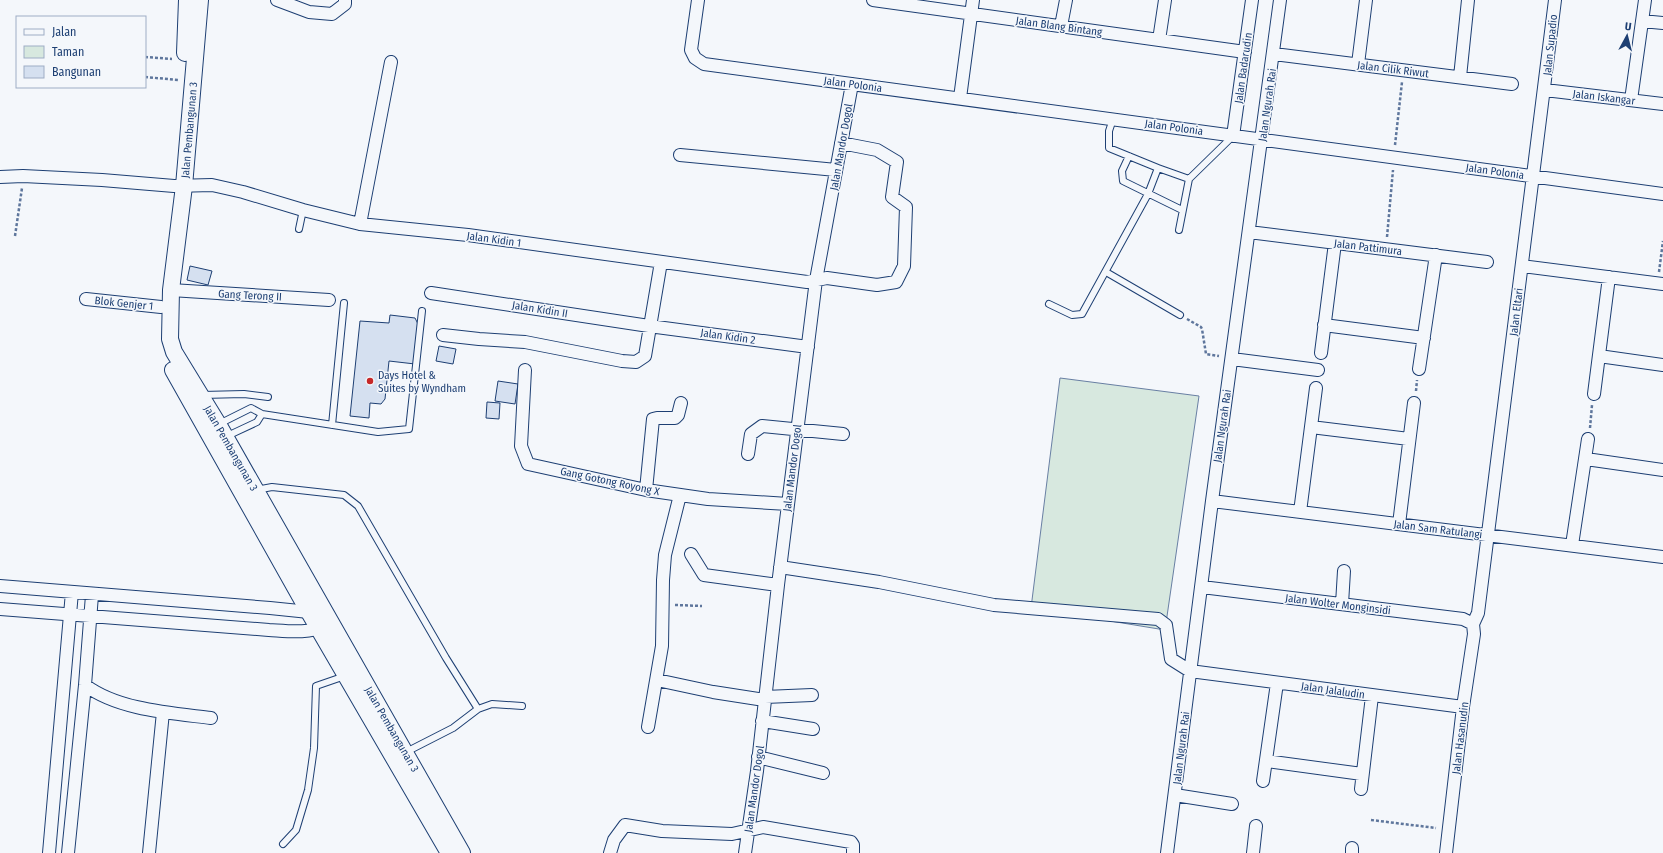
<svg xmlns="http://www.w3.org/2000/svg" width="1663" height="853" font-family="'Fira Sans Condensed',sans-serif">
<rect width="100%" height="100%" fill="#f4f7fb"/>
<path fill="#d7e8df" stroke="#687fa3" d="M1060 378 1199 396 1165 630 1031 608Z"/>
<path fill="#d5e0f0" stroke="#1d3f73" d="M190 266 212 271 208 285 187 280Z
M390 315 415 318 419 326 415 364 389 361 385 399 381 404 370 403 369 418 350 416 360 321 389 323Z
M439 346 456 349 453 364 436 361Z
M498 381 518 384 515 404 495 401Z
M487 402 500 403 499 419 486 418Z"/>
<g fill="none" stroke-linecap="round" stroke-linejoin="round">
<g stroke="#1d3f73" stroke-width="8">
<path id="service" d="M1129 156 1122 171 1123 181 1182 210
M1158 168 1189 179
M299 229 303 210
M1179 230 1189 179 1233 136
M1106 272 1180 315
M1049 304 1072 315 1082 314 1148 194 1158 168 1109 148V131L1113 119
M202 395 244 394 268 397
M219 424 251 408 262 414 378 432 409 429 422 311
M332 425 344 303
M225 437 257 422 262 414
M256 490 272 487 344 495 358 506 446 658 478 709
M406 752 453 728 478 709 492 704 522 706
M283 844 296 830 308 790 314 748 316 686 345 676"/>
</g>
<g stroke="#1d3f73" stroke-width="14">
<path id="minor" d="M277 0 309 12 332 14 345 4V0
M698 0 691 50 695 58 704 64 1663 194
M873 0 1245 52
M1642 21 1663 23
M1061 26 1066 0
M1159 40 1165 0
M1274 54 1512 84
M1358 64 1366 0
M1460 77 1468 0
M1545 90 1663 104
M960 98 973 0
M1631 100 1645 0
M1233 136 1252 0
M680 155 836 170
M0 177 23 176 102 180 174 186 212 185 243 192 303 210 360 224 468 235 807 282 827 278 877 285 896 282 904 266 906 207 892 197 897 162 877 150 841 143
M360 224 391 62
M1249 232 1487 262
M1522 266 1663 284
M171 290 329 300
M431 293 649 326 808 347
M86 299 161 307
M1324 325 1424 338
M443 335 479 339 525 342 622 361 636 362 645 356 661 262
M1321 353 1335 243
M1599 356 1663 365
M1232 359 1318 370
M1419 369 1436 255
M525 370 521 446 528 464 646 490 708 499 788 504
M1594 394 1609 277
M1311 427 1409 439
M748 454 751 434 762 426 843 434
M1586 459 1663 470
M646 490 653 419 657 418H675L678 415 681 403
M1212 501 1663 557
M1300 512 1316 388
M1399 524 1414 403
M1572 545 1588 439
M691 554 704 575 778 585
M780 567 879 582 994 605 1158 619 1166 625 1171 659 1190 671 1463 707
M0 586 270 608 309 612 315 610
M1202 587 1463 619 1473 624
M1342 604 1344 571
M0 609 269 630C287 631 309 634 325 626
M1473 624 1478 613 1555 0
M657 680 713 692 758 699 765 697 812 695
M85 685C118 710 171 713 211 718
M762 721 813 729
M648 727 662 646 663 580 665 555 680 495
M758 757 823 773
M1266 761 1362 774
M1263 781 1277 683
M1361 789 1372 696
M1175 795 1232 804
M49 853 72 592
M68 853 85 685 92 595
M149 853 163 712
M610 853 614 840 625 825 662 831 732 834 763 827 851 842 853 845V853
M745 853 757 771 778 585 816 280 852 84
M1167 853 1212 501 1280 0
M1253 853 1256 826
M1352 853V848
M1446 853 1463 707 1474 634 1473 624"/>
</g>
<g stroke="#1d3f73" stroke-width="18">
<path id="tertiary" d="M200 0 184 186 171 290 170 339 174 352 218 424 462 853
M185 53 187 0
M173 370 309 612 449 853"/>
</g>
<path stroke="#5e769c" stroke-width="2.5" stroke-dasharray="3 2" stroke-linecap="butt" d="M145 57 172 59
M145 77 179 80
M1395 145 1402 82
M15 236 22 188
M1387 237 1393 170
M1659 272 1663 241
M1187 319 1201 327 1202 329 1206 354 1219 356
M1416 391 1417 380
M1590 428 1592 405
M675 605 702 606
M1371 820 1436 828"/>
<use href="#service" stroke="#f4f7fb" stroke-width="6"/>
<use href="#minor" stroke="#f4f7fb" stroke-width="12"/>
<use href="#tertiary" stroke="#f4f7fb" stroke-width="16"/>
</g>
<circle fill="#c62828" stroke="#f4f7fb" stroke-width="1.5" cx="370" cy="381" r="4"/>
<g text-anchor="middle" stroke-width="3" stroke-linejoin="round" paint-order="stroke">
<g font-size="11" fill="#1d3f73" stroke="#f4f7fb">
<text transform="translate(1059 26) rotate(8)" y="4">Jalan Blang Bintang</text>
<text transform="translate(1550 45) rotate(-84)" y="4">Jalan Supadio</text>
<text transform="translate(1243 68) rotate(-82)" y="4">Jalan Badarudin</text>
<text transform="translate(1393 69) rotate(7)" y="4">Jalan Cilik Riwut</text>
<text transform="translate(853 84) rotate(8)" y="4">Jalan Polonia</text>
<text transform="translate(1604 97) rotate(7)" y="4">Jalan Iskangar</text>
<text transform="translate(1267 105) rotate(-82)" y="4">Jalan Ngurah Rai</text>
<text transform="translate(1174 127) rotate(8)" y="4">Jalan Polonia</text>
<text transform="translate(189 130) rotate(-85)" y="4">Jalan Pembangunan 3</text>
<text transform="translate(841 147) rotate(-80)" y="4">Jalan Mandor Dogol</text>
<text transform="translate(1495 171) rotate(8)" y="4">Jalan Polonia</text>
<text transform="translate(494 239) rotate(8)" y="4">Jalan Kidin 1</text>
<text transform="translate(1368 247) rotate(7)" y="4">Jalan Pattimura</text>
<text transform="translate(250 295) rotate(3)" y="4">Gang Terong II</text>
<text transform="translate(124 303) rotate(6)" y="4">Blok Genjer 1</text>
<text transform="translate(540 309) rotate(9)" y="4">Jalan Kidin II</text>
<text transform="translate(1516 312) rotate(-83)" y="4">Jalan Eltari</text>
<text transform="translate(728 336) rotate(8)" y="4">Jalan Kidin 2</text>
<text transform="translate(1222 426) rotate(-82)" y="4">Jalan Ngurah Rai</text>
<text transform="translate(231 448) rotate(60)" y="4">Jalan Pembangunan 3</text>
<text transform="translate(792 468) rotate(-83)" y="4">Jalan Mandor Dogol</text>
<text transform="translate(610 481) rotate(12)" y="4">Gang Gotong Royong X</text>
<text transform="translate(1438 529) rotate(7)" y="4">Jalan Sam Ratulangi</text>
<text transform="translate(1338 604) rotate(7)" y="4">Jalan Wolter Monginsidi</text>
<text transform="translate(1333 690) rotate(8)" y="4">Jalan Jalaludin</text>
<text transform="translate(392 729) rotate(60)" y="4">Jalan Pembangunan 3</text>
<text transform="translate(1460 738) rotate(-83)" y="4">Jalan Hasanudin</text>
<text transform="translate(1181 748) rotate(-83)" y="4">Jalan Ngurah Rai</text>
<text transform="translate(754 789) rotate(-82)" y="4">Jalan Mandor Dogol</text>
</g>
<g font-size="11" fill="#1d3f73" stroke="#f4f7fb" text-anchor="start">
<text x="378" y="379">Days Hotel &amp;<tspan x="378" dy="13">Suites by Wyndham</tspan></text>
</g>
</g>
<rect x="16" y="16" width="130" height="72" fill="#f4f7fb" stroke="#9eadc5"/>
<rect x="24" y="29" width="20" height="6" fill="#f4f7fb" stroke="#9eadc5"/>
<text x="52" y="36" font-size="12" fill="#1d3f73">Jalan</text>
<rect x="24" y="46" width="20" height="12" fill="#d7e8df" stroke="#9eadc5"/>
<text x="52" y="56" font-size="12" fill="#1d3f73">Taman</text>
<rect x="24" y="66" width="20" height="12" fill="#d5e0f0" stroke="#9eadc5"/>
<text x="52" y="76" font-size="12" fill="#1d3f73">Bangunan</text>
<g transform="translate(1627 36) rotate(7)" stroke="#f4f7fb" stroke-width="3" paint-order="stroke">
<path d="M0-3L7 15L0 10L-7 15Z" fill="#1d3f73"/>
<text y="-6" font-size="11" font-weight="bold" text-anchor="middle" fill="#1d3f73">U</text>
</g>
</svg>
